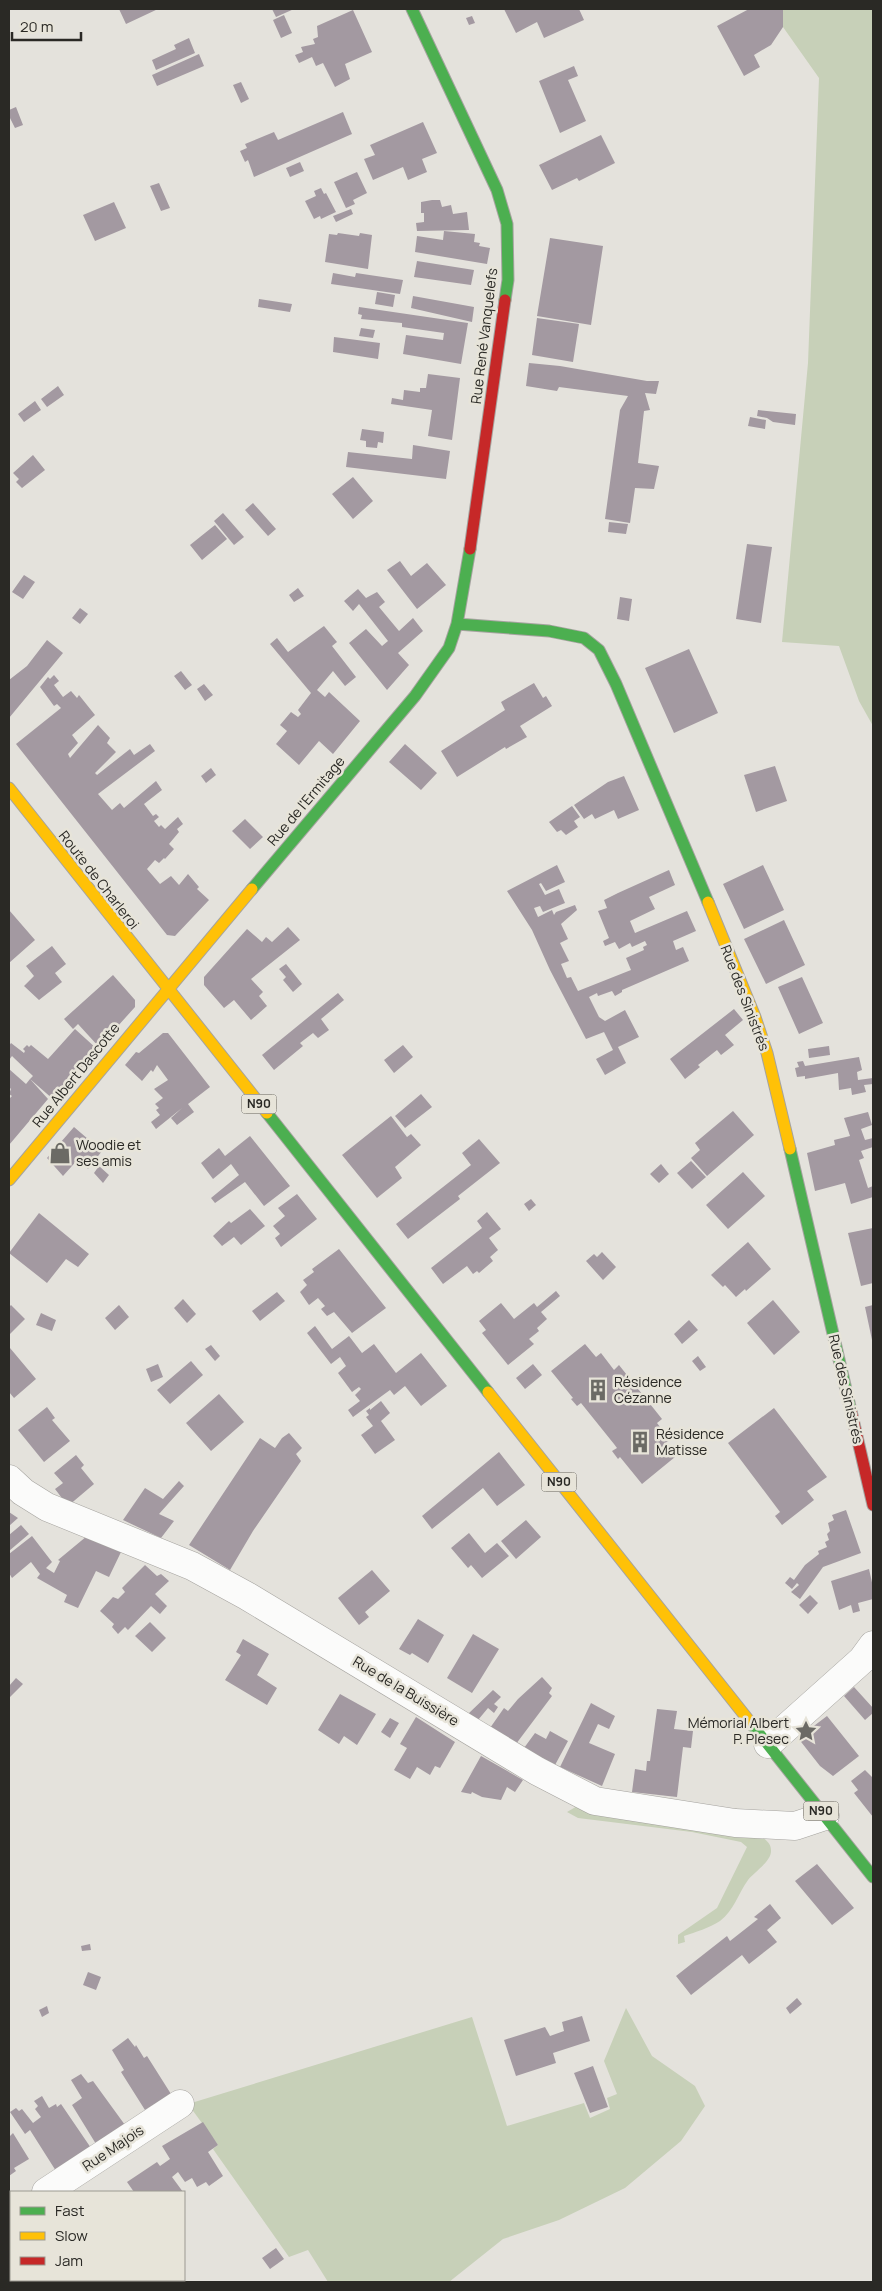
<svg xmlns="http://www.w3.org/2000/svg" width="882" height="2291" font-family="Manrope,sans-serif">
<rect width="100%" height="100%" fill="#e4e2dc"/>
<path fill="#c7d0b8" d="M783 9H873V726L859 701 839 646 782 642 808 363 819 78 783 27Z
M579 1805 760 1836C765 1839 771 1843 771 1850 772 1861 754 1872 748 1880 738 1894 734 1910 720 1921 709 1928 696 1932 684 1936L685 1942 678 1944V1935L717 1908 747 1847 741 1842 692 1832 578 1818 567 1812Z
M626 2008 652 2056 695 2086 705 2106 681 2141 625 2188 559 2220 503 2239 449 2282H328L308 2250 289 2257 213 2149 218 2145 188 2104 472 2017 507 2126 584 2103 590 2118 610 2109 607 2098 617 2094 604 2061Z"/>
<path fill="#a399a1" d="M119 9H158L126 24Z
M272 9H294L276 17Z
M504 9H579L584 20 544 38 537 22 516 33Z
M749 9H783V27L771 45 754 55 760 67 744 76 717 26Z
M353 10 372 52 345 64 350 79 335 87 323 63 316 66 312 57 299 63 295 55 303 52 301 47 315 44 313 39 318 37 317 26Z
M284 15 292 33 281 38 273 20Z
M472 16 475 23 469 25 466 18Z
M189 38 195 53 156 70 152 60 176 49 174 45Z
M199 54 204 66 157 86 152 75Z
M574 66 578 76 568 80 586 121 560 133 539 81Z
M241 82 249 99 241 103 233 85Z
M16 107 23 125 15 128 9 116V110Z
M343 112 352 134 254 177 248 160 245 162 240 151 247 148 245 144 274 132 278 140Z
M423 122 437 153 422 159 427 172 408 180 403 167 373 180 364 159 375 155 370 145Z
M601 135 615 163 579 181 577 178 552 190 539 165Z
M300 162 304 171 290 177 286 168Z
M357 172 367 193 353 200 355 204 346 208 334 182Z
M159 183 170 208 161 211 150 186Z
M321 188 324 194 326 193 336 212 321 219 320 216 314 219 305 201 316 196 314 191Z
M432 200H440L442 207 451 205 453 214 467 212 469 230 417 231 416 223 424 222V213H421V202Z
M114 202 126 228 95 241 83 215Z
M351 209 353 214 336 222 333 216Z
M444 231 475 234 474 242 480 243 479 246 490 248 487 264 415 252 417 236 443 240Z
M338 233 359 236 360 233 372 235 368 269 325 262 329 234 337 235Z
M550 238 603 246 591 325 537 316Z
M417 261 474 270 471 285 414 277Z
M333 273 355 277 356 273 403 280 400 294 331 284Z
M377 292 395 295 393 307 375 304Z
M413 296 474 307 472 322 411 308Z
M259 299 292 304 290 312 258 307Z
M359 307 468 323 461 364 403 354 406 335 443 340 444 333 402 327V323L361 319 362 315 358 314Z
M537 318 579 324 573 362 532 355Z
M361 328 375 330 373 338 359 336Z
M334 337 380 343 378 359 333 352Z
M529 363 560 366 647 381H659L656 394 645 393 650 410 644 411 638 463 659 466 654 489 635 488 630 523 605 519 620 410 628 396 559 387 557 391 526 386Z
M428 374 460 378 452 440 428 436 432 410 391 404 392 398 403 400 404 390 420 392V388H426Z
M58 386 64 395 47 407 41 399Z
M35 401 41 410 24 422 18 414Z
M758 410 796 414 795 425 773 422 767 418 757 416Z
M750 417 766 420 765 429 748 426Z
M362 429 384 432 383 443 378 442 377 448 366 447V441L360 440Z
M413 445 450 451 446 479 346 467 348 452 412 459Z
M33 455 45 470 22 488 16 482 19 479 13 473Z
M353 477 373 501 353 519 332 494Z
M253 503 276 529 268 536 245 510Z
M223 513 244 537 234 545 214 521Z
M609 522 628 524 626 534 608 532Z
M215 525 227 539 202 560 190 545Z
M747 544 772 547 761 623 736 619Z
M400 561 411 576 427 563 446 585 417 609 387 570Z
M24 575 35 582 23 599 12 592Z
M298 588 304 596 294 602 289 595Z
M358 589 366 598 377 592 385 602 379 607 399 631 413 618 423 631 398 653 409 665 387 690 349 643 366 629 382 646 388 641 359 604 353 611 344 601Z
M620 597 632 599 629 621 617 619Z
M80 608 88 614 80 624 72 618Z
M324 626 337 642 332 646 356 677 345 686 333 671 317 690 325 697 329 692 360 721 333 754 319 741 299 765 276 744 287 731 280 725 291 712 298 717 301 714 298 710 311 693 270 644 277 638 288 652Z
M47 640 63 653 9 718V680L27 666Z
M689 649 718 713 674 733 645 668Z
M181 671 192 685 185 690 174 676Z
M54 675 59 681 54 685 63 697 71 691 77 698 79 695 95 715 72 735 78 743 68 754 70 758 98 725 110 738 107 743 116 752 95 773 97 775 130 749 134 755 150 744 155 751 98 794 112 810 120 803 124 808 156 781 162 790 144 804 153 816 156 814 159 817 154 821 159 827 161 825 165 829 178 817 183 824 177 829 179 832 169 844 174 849 165 859 164 858 159 863 155 860 147 869 160 884 171 876 179 885 188 874 199 887 197 889 209 900 175 936 167 935 16 744 61 708 57 704 54 706 40 687 48 677 50 679Z
M534 683 543 698 546 696 552 706 520 726 527 737 506 749 505 747 457 777 441 751 505 710 501 702Z
M204 684 213 695 205 701 197 689Z
M405 744 437 773 421 790 389 762Z
M775 766 787 801 756 812 744 775Z
M211 768 216 775 206 783 201 776Z
M624 776 639 810 618 819 614 810 595 819 592 814 584 819 574 805 608 782Z
M572 806 580 817 574 821 578 827 566 835 561 830 557 832 549 822Z
M245 819 263 837 250 849 232 831Z
M557 865 565 882 546 891 541 883 539 884 545 895 559 889 565 903 543 912 540 906 534 908 538 917 552 910 554 915 556 912 575 905 577 910 561 924 568 939 560 943 569 961 561 964 567 978 571 977 578 991 631 970 626 958 644 950 643 947 647 945 645 941 632 947 630 943 619 949 615 942 605 946 603 941 609 938 598 911 607 908 604 900 618 893 669 870 675 885 649 897 655 909 630 921 635 933 687 911 696 931 673 941 676 950 683 947 689 961 622 990V992L615 996 612 991 598 996 597 993 589 997 599 1017 605 1021 625 1010 639 1037 618 1047 626 1063 605 1075 596 1059 613 1050 604 1032 586 1039 550 970 532 930 507 891Z
M763 865 784 910 744 929 723 884Z
M9 910 35 940 9 963Z
M784 920 805 965 766 984 744 939Z
M288 927 300 940 251 979 263 992 259 996 267 1006 251 1020 234 1000 224 1008 204 985V977L247 929 262 942 266 937 272 942Z
M52 946 66 964 55 973 62 982 39 1000 24 986 34 976 26 966Z
M286 964 302 984 293 992 283 980 286 977 279 969Z
M113 975 135 1000V1007L99 1047 78 1024 73 1029 64 1019Z
M802 977 823 1023 799 1034 778 987Z
M338 993 344 1000 321 1019 329 1030 318 1038 313 1033 300 1043 303 1046 274 1070 262 1055Z
M734 1009 743 1020 725 1035 734 1045 721 1055 717 1050 698 1065 700 1067 685 1079 670 1059Z
M75 1029 97 1049 54 1100 30 1079 33 1076 14 1058 12 1056 9 1060V1046L11 1043 24 1053 25 1051 23 1049 27 1045 29 1047 31 1045 48 1059Z
M163 1033H168L210 1087 188 1104 194 1112 177 1125 171 1118 182 1108 156 1129 151 1122 160 1115 156 1110 159 1108 155 1104 163 1098 154 1089 168 1080 157 1065 153 1072 151 1070 142 1081 125 1065 136 1052 139 1053Z
M403 1045 413 1057 394 1073 384 1060Z
M829 1046 830 1055 809 1058 808 1049Z
M859 1057 862 1070 857 1072 858 1080 873 1078V1084L864 1085 866 1092 852 1095 851 1088 839 1090 838 1073 805 1079V1076L797 1077 795 1068 799 1067 797 1062 803 1061 805 1066Z
M9 1069 26 1084 30 1079 48 1099 9 1145V1099L12 1096 9 1094 11 1089 9 1087Z
M421 1094 432 1107 405 1128 395 1116Z
M733 1111 754 1135 707 1176 691 1158 700 1150 695 1143Z
M868 1112 872 1125 861 1129 865 1140 873 1138V1147L861 1151 864 1158 859 1160 868 1188 873 1186V1197L851 1204 845 1183 815 1191 807 1153 835 1145 834 1140 850 1136 844 1118Z
M391 1116 407 1137 411 1134 421 1145 395 1167 402 1178 377 1198 342 1155Z
M74 1127 102 1151 88 1169 81 1163 83 1160 80 1157 63 1176 47 1158Z
M250 1136 290 1186 264 1206 245 1182 215 1203 211 1198 239 1175 231 1164 213 1179 201 1163 219 1148 225 1156Z
M479 1139 500 1163 458 1196 460 1199 408 1239 396 1224 471 1165 462 1153Z
M691 1161 706 1177 692 1189 677 1173Z
M661 1164 669 1174 659 1183 650 1174Z
M99 1166 109 1175 103 1183 94 1173Z
M743 1172 765 1196 728 1229 706 1205Z
M297 1194 317 1219 281 1247 275 1238 280 1234 273 1226 285 1216 278 1208Z
M531 1199 536 1205 529 1211 524 1204Z
M250 1209 265 1226 241 1245 234 1237 222 1246 213 1236 229 1221 231 1223Z
M487 1212 501 1229 489 1238 498 1250 490 1257 493 1261 479 1273 477 1271 473 1274 467 1266 443 1284 431 1268 482 1228 477 1221Z
M39 1213 89 1254 78 1267 66 1259 47 1283 9 1253Z
M873 1228V1283L861 1286 848 1233Z
M748 1242 771 1269 746 1291 745 1289 736 1297 725 1285 723 1287 711 1275Z
M339 1249 386 1308 352 1333 334 1312 327 1316 321 1309 325 1306 318 1298 309 1305 300 1292 307 1285 303 1280 314 1272 312 1269Z
M602 1252 616 1267 603 1280 586 1261 594 1254 597 1257Z
M556 1291 560 1296 541 1312 547 1319 537 1328 539 1331 529 1339 534 1344 508 1365 482 1333 486 1330 479 1321 501 1303 514 1319 534 1303 537 1307Z
M277 1292 285 1301 260 1321 252 1311Z
M183 1299 196 1314 187 1323 174 1308Z
M773 1300 800 1332 774 1355 747 1323Z
M11 1305 25 1319 9 1335V1307Z
M119 1305 129 1317 115 1330 105 1318Z
M873 1305V1340H872L865 1307Z
M41 1313 56 1320 52 1331 36 1325Z
M689 1320 698 1330 682 1344 674 1334Z
M315 1326 332 1349 349 1336 362 1353 374 1344 396 1373 421 1353 447 1386 421 1406 405 1386 394 1395 390 1390 353 1417 348 1410 360 1401 355 1395 361 1389 359 1387 352 1392 338 1373 346 1366 340 1357 331 1364 307 1333Z
M585 1344 596 1357 601 1353 614 1370 619 1365 662 1419 657 1423 670 1440 664 1444 675 1457 642 1484 620 1457 618 1459 612 1451 617 1448 614 1444 581 1403 577 1406 571 1399 573 1398 551 1371Z
M211 1345 220 1356 215 1361 205 1349Z
M10 1348 36 1379 14 1398 9 1392Z
M698 1356 706 1367 700 1371 692 1361Z
M191 1361 203 1375 170 1404 157 1390Z
M158 1364 163 1377 151 1382 146 1369Z
M533 1364 542 1375 525 1389 516 1378Z
M219 1394 244 1422 211 1451 186 1423Z
M381 1401 390 1413 381 1421 395 1440 375 1454 361 1435 373 1426 366 1417 369 1415 366 1411 370 1408V1410Z
M47 1407 55 1418 52 1420 70 1441 44 1462 18 1430Z
M774 1408 827 1477 807 1491 814 1500 782 1525 775 1516 780 1512 728 1443Z
M289 1433 302 1448 296 1454 301 1461 253 1531 230 1570 189 1545 260 1438 275 1448 282 1438Z
M499 1452 525 1485 497 1506 483 1488 432 1529 422 1516Z
M76 1455 84 1465 81 1468 94 1484 68 1506 55 1489 63 1483 54 1473Z
M179 1481 184 1486 159 1514 174 1521 161 1538 123 1520 145 1488 163 1499Z
M846 1510 861 1553 823 1567 800 1599 791 1592 799 1585 797 1583 792 1589 785 1583 790 1577 794 1580 805 1565 819 1554 818 1551 827 1547 825 1542 829 1540 827 1534 830 1531 828 1523 834 1520 832 1515Z
M9 1512 18 1518 9 1526Z
M526 1520 541 1537 516 1559 501 1541Z
M21 1525 29 1534 9 1551V1535Z
M469 1533 485 1553 497 1543 509 1556 482 1578 471 1565 468 1568 451 1548Z
M32 1536 52 1562 46 1568 54 1573 60 1561 58 1560 87 1536 121 1552 109 1577 96 1571 78 1608 64 1602 67 1595 37 1578 40 1574 31 1562 12 1578 9 1573V1554Z
M145 1565 157 1576 161 1574 169 1581 155 1594 167 1606 160 1614 151 1606 128 1630 125 1627 118 1634 112 1627 114 1624 100 1611 113 1597 118 1599 125 1592 122 1588Z
M869 1569 873 1587V1599L858 1603 860 1611 853 1613 851 1605 839 1610 831 1581Z
M372 1570 390 1591 365 1612 369 1617 359 1625 338 1598Z
M810 1595 818 1603 808 1614 799 1605Z
M418 1619 444 1635 428 1663 412 1653 410 1655 399 1649Z
M150 1622 166 1638 152 1652 135 1636Z
M473 1634 499 1649 472 1693 447 1678Z
M243 1639 269 1654 257 1675 277 1688 267 1705 225 1680 241 1655 236 1652Z
M542 1677 552 1688 549 1693 552 1696 516 1744 490 1728 504 1708 508 1711 518 1699Z
M16 1678 23 1684 9 1698V1686Z
M854 1687 873 1708V1713L865 1720 844 1696Z
M493 1690 501 1697 494 1704 498 1707 494 1713 488 1708 478 1720 468 1714Z
M340 1694 376 1714 357 1745 344 1736 339 1744 318 1730Z
M591 1703 615 1716 609 1729 598 1724 589 1743 615 1754 602 1786 560 1767Z
M657 1709 677 1711 674 1729 693 1731 691 1748 683 1747 677 1797 632 1792 635 1769 646 1771 647 1761H650Z
M827 1716 859 1756 833 1776 820 1766 798 1738Z
M416 1717 455 1742 440 1768 435 1766 430 1775 417 1767 410 1779 394 1770 407 1748 400 1744Z
M390 1718 399 1723 390 1738 381 1732Z
M550 1731 568 1741 555 1765 524 1748 535 1733 546 1739Z
M481 1756 523 1780 515 1792 507 1787 501 1800 482 1797 472 1792 471 1794 461 1792Z
M865 1770 873 1778V1817L854 1793 858 1790 851 1781Z
M817 1864 854 1908 832 1925 795 1881Z
M770 1904 781 1918 767 1930 777 1942 749 1964 742 1955 691 1995 676 1976 727 1936 730 1941 758 1919 754 1917Z
M90 1944 91 1950 82 1951 81 1946Z
M88 1972 101 1977 96 1990 83 1985Z
M797 1998 802 2004 790 2014 786 2008Z
M47 2006 49 2013 42 2017 39 2010Z
M582 2016 590 2041 553 2053 556 2063 516 2076 504 2040 545 2027 550 2036 564 2031 562 2022Z
M128 2038 135 2047 136 2045 144 2058 147 2056 171 2094 145 2110 121 2072 124 2070 112 2050Z
M593 2066 608 2107 590 2113 574 2073Z
M81 2074 88 2083 93 2081 125 2125 96 2144 72 2105 82 2098 71 2080Z
M42 2096 49 2108 56 2104 57 2107 61 2104 91 2148 56 2171 30 2130 25 2134 10 2112 16 2108 19 2111 22 2109 33 2123 41 2117 35 2109 38 2106 34 2101Z
M203 2122 218 2145 208 2152 223 2176 209 2186 206 2182 197 2187 192 2178 185 2182 178 2172 172 2177 183 2192H134L127 2182 157 2162 160 2166 170 2159 162 2146Z
M13 2133 29 2159 14 2168 16 2171 9 2176V2137Z
M276 2248 284 2259 270 2269 262 2258Z
M11 2260V2280H36L38 2282H9V2262Z
M59 2280H87L88 2282H60Z"/>
<g fill="none" stroke-linecap="round" stroke-linejoin="round">
<g stroke="#a5a39f" stroke-width="29">
<path id="street" d="M9 1479 23 1492 47 1507 192 1566 247 1596 537 1771 595 1801 735 1823 795 1826 825 1816
M768 1744 862 1660 873 1645
M46 2192 180 2104
M9 2217 11 2216"/>
</g>
<g stroke="#a5a39f" stroke-width="13">
<path id="fast" d="M412 9 497 190 507 224 508 280 505 300
M457 624 549 631 584 638 599 650 616 684 708 902
M252 889 415 696 449 648 457 624 470 549
M267 1113 488 1392
M790 1149 851 1411
M750 1722 873 1877"/>
</g>
<g stroke="#a5a39f" stroke-width="13">
<path id="slow" d="M9 788 267 1113
M708 902 755 1017 767 1053 790 1149
M9 1180 252 889
M488 1392 750 1722"/>
</g>
<g stroke="#a5a39f" stroke-width="13">
<path id="jam" d="M470 549 505 300
M851 1411 873 1505"/>
</g>
<use href="#street" stroke="#fbfbfa" stroke-width="28"/>
<use href="#fast" stroke="#4caf50" stroke-width="11"/>
<use href="#slow" stroke="#ffc107" stroke-width="11"/>
<use href="#jam" stroke="#c62828" stroke-width="11"/>
</g>
<defs>
<g id="shop-bare" transform="scale(1.725)"><path d="M-5-2.5h2.3a2.7 3.5 0 0 1 5.4 0H5L5.5 6h-11ZM-1.5-2.5h3a1.5 2.3 0 0 0-3 0Z" fill="#6b6a65" stroke="#e7e4d9" stroke-width="2.5" paint-order="stroke"/></g>
<g id="building-bare" transform="scale(1.725)"><path d="M-4-6H4V6H1V3H-1V6H-4ZM-2.5-4.3h1.7v1.8h-1.7ZM.8-4.3h1.7v1.8H.8ZM-2.5-1h1.7V.8h-1.7ZM.8-1h1.7V.8H.8Z" fill="#6b6a65" stroke="#e7e4d9" stroke-width="2.5" paint-order="stroke"/></g>
<g id="sight-bare" transform="scale(1.725)"><path d="M0-6L1.8-2.2L6-1.7L2.9 1.2L3.7 5.4L0 3.3L-3.7 5.4L-2.9 1.2L-6-1.7L-1.8-2.2Z" fill="#6b6a65" stroke="#e7e4d9" stroke-width="2.5" paint-order="stroke"/></g>
</defs>
<g fill-rule="evenodd">
<use href="#shop-bare" x="60" y="1153"/>
<use href="#building-bare" x="598" y="1390"/>
<use href="#building-bare" x="640" y="1442"/>
<use href="#sight-bare" x="806" y="1731"/>
</g>
<g text-anchor="middle" stroke-width="5" stroke-linejoin="round" paint-order="stroke">
<g fill="#e7e4d9" stroke="#63615b" stroke-width="1">
<rect x="241.5" y="1094.5" width="35" height="19" rx="4"/>
<rect x="541.5" y="1472.5" width="35" height="19" rx="4"/>
<rect x="803.5" y="1801.5" width="35" height="19" rx="4"/>
</g>
<g font-size="12" font-weight="bold" fill="#2a2925">
<text x="259" y="1108">N90</text>
<text x="559" y="1486">N90</text>
<text x="821" y="1815">N90</text>
</g>
<g font-size="14" fill="#2a2925" stroke="#e7e4d9">
<text transform="translate(484 336) rotate(-83)" y="5">Rue René Vanquelefs</text>
<text transform="translate(306 801) rotate(-50)" y="5">Rue de l'Ermitage</text>
<text transform="translate(99 880) rotate(52)" y="5">Route de Charleroi</text>
<text transform="translate(745 998) rotate(69)" y="5">Rue des Sinistrés</text>
<text transform="translate(76 1075) rotate(-51)" y="5">Rue Albert Dascotte</text>
<text transform="translate(846 1389) rotate(77)" y="5">Rue des Sinistrés</text>
<text transform="translate(406 1691) rotate(31)" y="5">Rue de la Buissière</text>
<text transform="translate(113 2148) rotate(-34)" y="5">Rue Majois</text>
</g>
<g font-size="14" fill="#2a2925" stroke="#e7e4d9" text-anchor="start">
<text x="76" y="1150">Woodie et<tspan x="76" dy="16">ses amis</tspan></text>
<text x="614" y="1387">Résidence<tspan x="614" dy="16">Cézanne</tspan></text>
<text x="656" y="1439">Résidence<tspan x="656" dy="16">Matisse</tspan></text>
<text x="789" y="1728" text-anchor="end">Mémorial Albert<tspan x="789" dy="16">P. Plesec</tspan></text>
</g>
</g>
<rect width="882" height="2291" fill="none" stroke="#2a2925" stroke-width="20"/>
<rect x="10" y="2191" width="175" height="90" fill="#e7e4d9" stroke="#9b9991"/>
<rect x="20" y="2207" width="25" height="8" fill="#4caf50" stroke="#9b9991"/>
<text x="55" y="2216" font-size="15" fill="#2a2925">Fast</text>
<rect x="20" y="2232" width="25" height="8" fill="#ffc107" stroke="#9b9991"/>
<text x="55" y="2241" font-size="15" fill="#2a2925">Slow</text>
<rect x="20" y="2257" width="25" height="8" fill="#c62828" stroke="#9b9991"/>
<text x="55" y="2266" font-size="15" fill="#2a2925">Jam</text>
<path d="M12 32v8h69v-8" fill="none" stroke="#2a2925" stroke-width="2.5"/>
<text x="20" y="32" font-size="15" fill="#2a2925" stroke="#e7e4d9" stroke-width="4" paint-order="stroke">20 m</text>
</svg>
